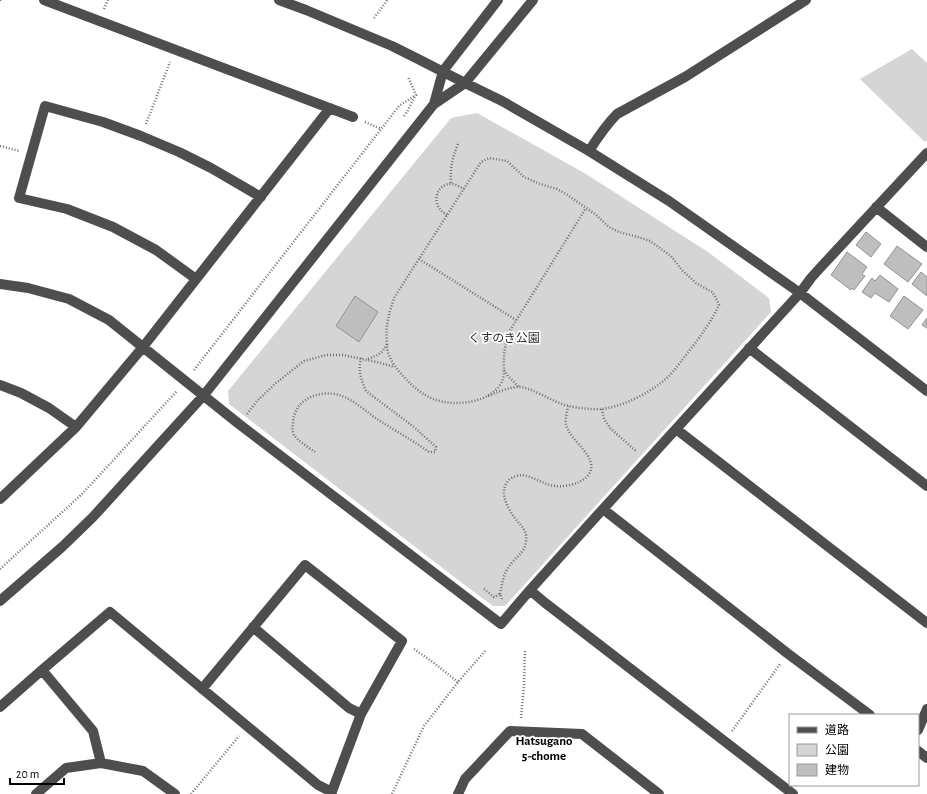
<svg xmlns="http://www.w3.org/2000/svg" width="927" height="794" font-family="'Alegreya Sans','Noto Sans JP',sans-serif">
<rect width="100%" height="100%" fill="#fff"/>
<path fill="#d5d5d5" d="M912 49 927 63V140L925 142 860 79Z
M477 113 586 174 708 252 769 298 771 312 505 606H493L466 586 229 404 228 391 451 118Z"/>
<path fill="#bebebe" stroke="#929292" d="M866 232 881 244 871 257 856 245Z
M897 246 922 264 908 282 884 264Z
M847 252 867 267 862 274 865 276 854 290 852 288 851 290 831 275Z
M921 272 927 277V296L912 284Z
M880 275 898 289 889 302 875 293 871 298 862 292 872 278 875 281Z
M355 296 378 312 359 342 336 326Z
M904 296 923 310 908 329 890 316Z
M927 318V328L922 325Z"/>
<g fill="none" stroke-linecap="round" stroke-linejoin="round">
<path stroke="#707070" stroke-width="2.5" stroke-dasharray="1 2" stroke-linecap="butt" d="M0 1V0
M104 9 108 0
M374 18 386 2 387 0
M404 116 407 112 415 96
M365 122 381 129
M146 124 170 62
M0 146 19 151
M451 183C450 167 452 159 458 144
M447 215C443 213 440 210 438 206 433 196 440 183 452 184 456 184 460 187 464 189
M419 259 516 320
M368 359C378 355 382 354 387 344
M194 370 399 106 416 95 408 77
M504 370 508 376 519 387
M488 396C498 392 507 388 517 387 531 386 553 403 569 406 578 408 593 410 602 409 625 406 654 391 670 375 678 366 685 356 693 346 703 333 712 320 719 305L716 298 712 292 696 283 682 270 671 256 650 241 638 237 619 232 609 227 595 214 566 194 557 189 540 184 524 177 507 161 489 158 481 162 394 298C389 314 385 326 387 343 387 347 387 351 389 355 392 363 398 371 404 377 423 398 441 406 469 402 481 400 493 395 500 385 506 377 503 367 504 358 504 349 507 340 509 332L586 208
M602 409 604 419 611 429 637 452
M247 414 257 401 276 383 304 361 326 355H343L381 363 394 367
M315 452C309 448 297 440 294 435 292 431 292 427 293 423 294 401 315 391 335 394 351 397 364 410 377 419 394 430 412 440 429 452H435L436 447 414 427 366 391C361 380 358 370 361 358
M0 569 82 494 177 391
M484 589 494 597 500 594 503 601
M500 594C502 585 503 575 508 568 516 555 528 553 526 534 524 527 518 523 514 517 507 507 499 492 508 481 512 476 521 474 527 476 537 479 545 485 556 486 562 487 571 485 577 483 581 481 587 478 589 474 600 457 569 441 566 424 565 419 567 412 568 406
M414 649 434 663 458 682
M521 718 524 686 525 650
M732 731 780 664
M191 794 239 736
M392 794 424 726 458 682 486 650"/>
<path stroke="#4e4e4e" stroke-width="10" d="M44 0 353 117
M279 0 306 10 392 46 418 59 465 83 502 101 589 151 669 201 800 293 927 391
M434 104 443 71 498 0
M589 151C598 137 606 125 617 114L685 77 806 0
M876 207 927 247
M196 279 156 250 113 227 67 209 19 198 45 106 103 122 141 136 179 152 211 168 261 197
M0 284 28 288 69 299 109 320 239 424 501 624 530 590 603 509 800 293 811 278 820 268 927 153
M749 348 927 486
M0 385 21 393 49 408 76 427
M676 429 927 623
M0 499 76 427 143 347 330 108
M603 509 787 653 870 715
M530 590 544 602 793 794
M0 601 62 547 93 517 204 395 434 104 465 83 533 0
M253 627 349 708 361 714
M42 670 93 731 101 763
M202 689 305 565 402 641 361 714 331 794
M0 707 42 670 110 612 318 785 332 792
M918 730 927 709
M918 751 927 758
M36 794 66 768 101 763 143 771 175 794
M458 794 465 779 510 731 582 734 659 794"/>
</g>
<g text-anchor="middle" stroke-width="3.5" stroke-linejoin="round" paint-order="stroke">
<g font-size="12" fill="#2c2c2c" stroke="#fff">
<text x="504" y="342">くすのき公園</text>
</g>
<g font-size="13" font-weight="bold" fill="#000" stroke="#fff">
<text x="544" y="745">Hatsugano<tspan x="544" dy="15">5-chome</tspan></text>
</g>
</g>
<rect x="789" y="714" width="130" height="72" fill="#ffffff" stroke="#999999"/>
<rect x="797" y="727" width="20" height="6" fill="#4e4e4e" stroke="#999999"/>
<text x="825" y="734" font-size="12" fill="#000000">道路</text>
<rect x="797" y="744" width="20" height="12" fill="#d5d5d5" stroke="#999999"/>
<text x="825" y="754" font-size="12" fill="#000000">公園</text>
<rect x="797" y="764" width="20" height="12" fill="#bebebe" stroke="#999999"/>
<text x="825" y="774" font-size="12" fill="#000000">建物</text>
<path d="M10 778v6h54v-6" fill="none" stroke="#000000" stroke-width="2"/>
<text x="16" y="778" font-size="12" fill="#000000" stroke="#ffffff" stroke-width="3" paint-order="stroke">20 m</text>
</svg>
